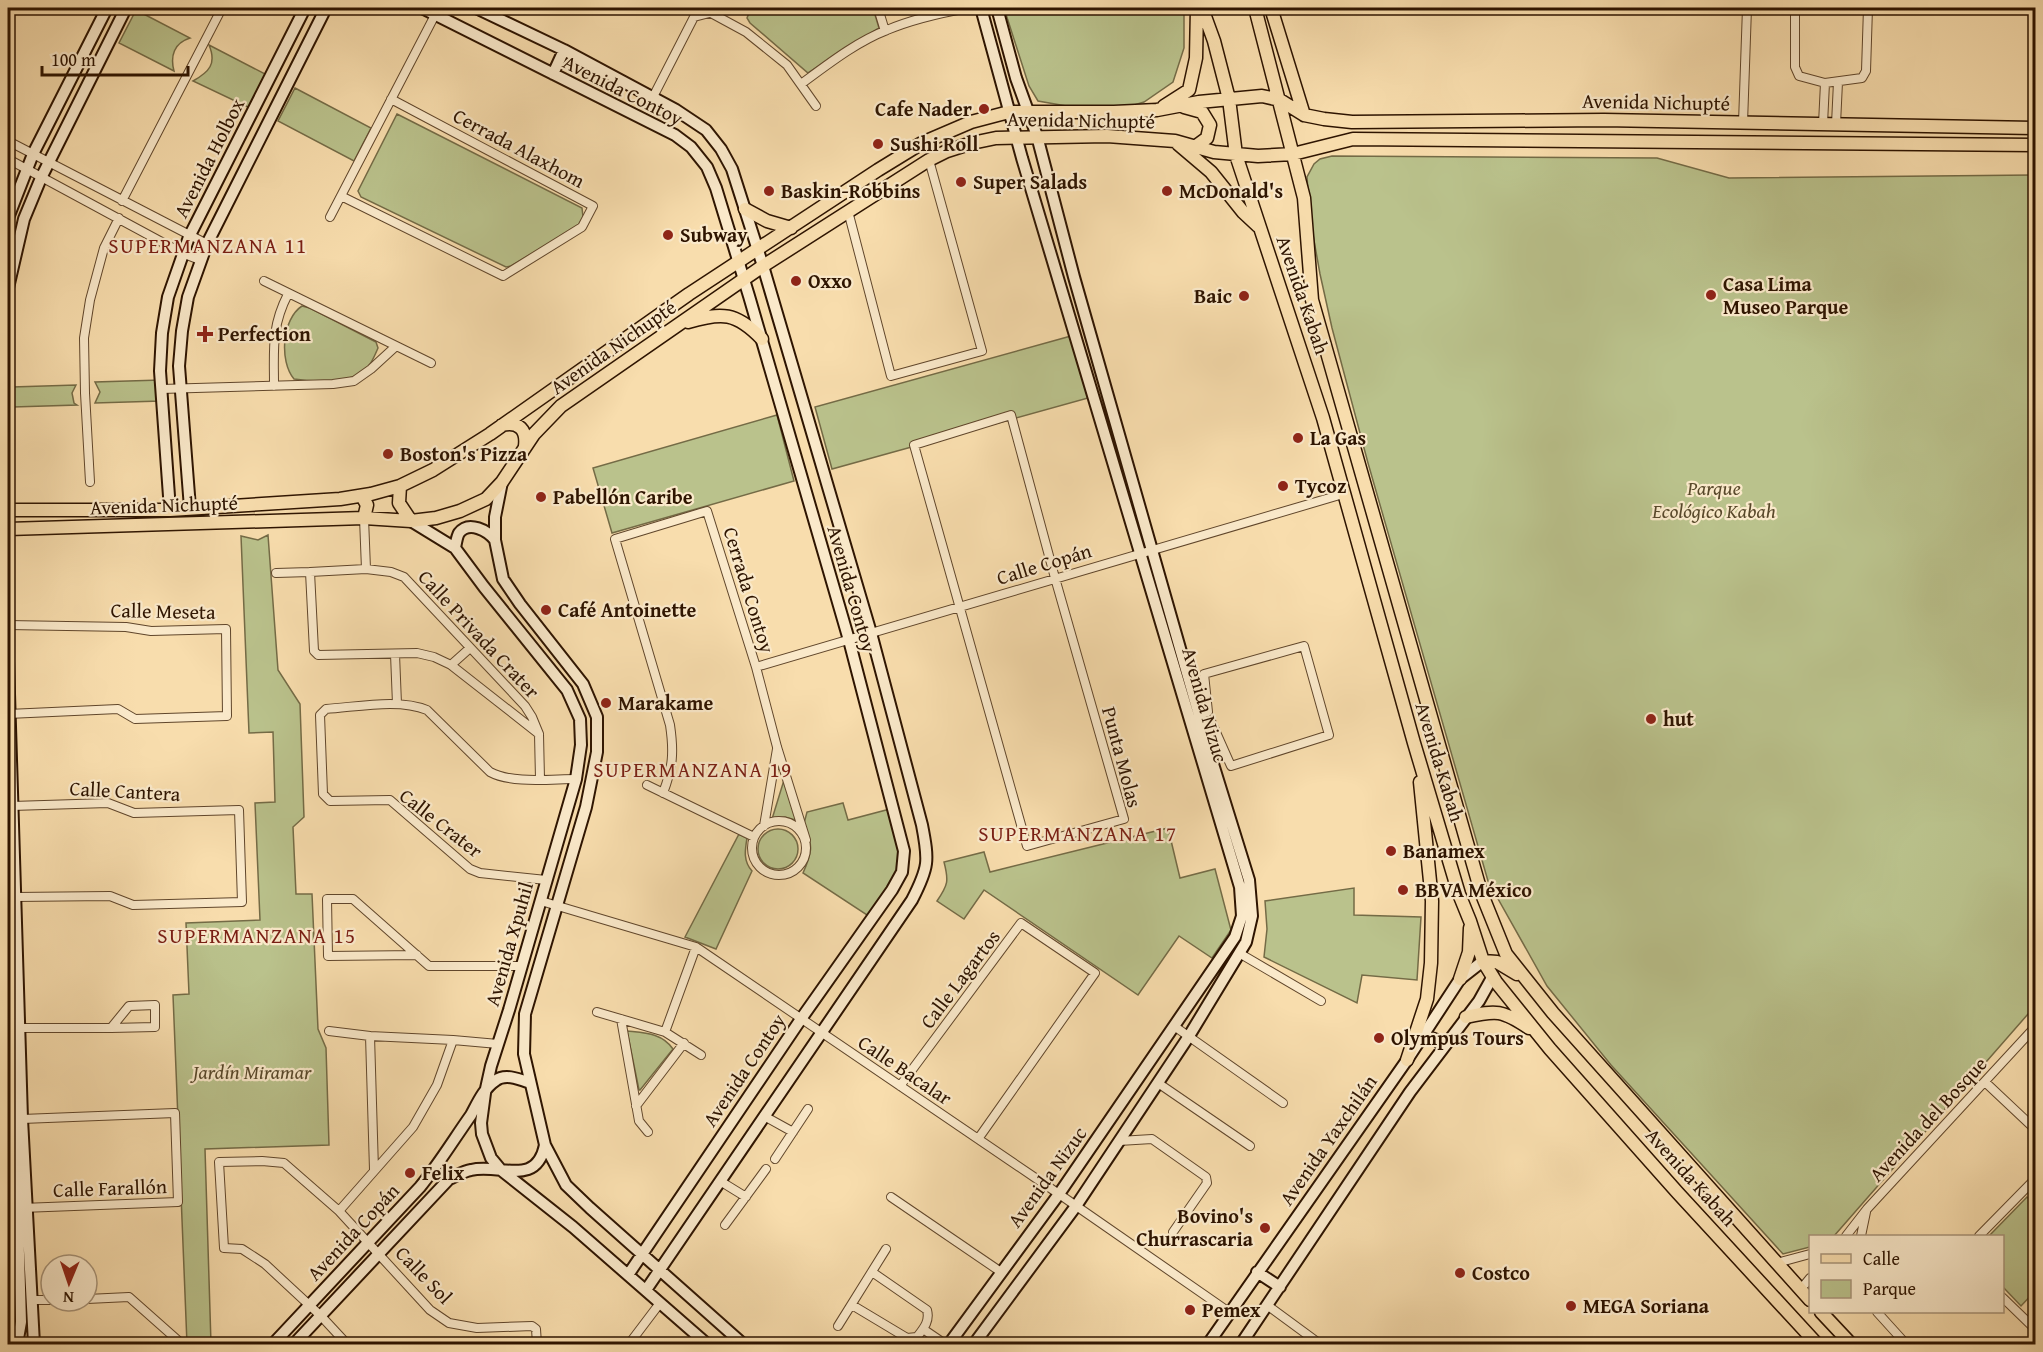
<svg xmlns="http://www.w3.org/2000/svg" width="2043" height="1352" font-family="'Gentium Book Plus',serif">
<rect width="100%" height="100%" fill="#f8ddad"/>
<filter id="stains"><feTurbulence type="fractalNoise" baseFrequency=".00333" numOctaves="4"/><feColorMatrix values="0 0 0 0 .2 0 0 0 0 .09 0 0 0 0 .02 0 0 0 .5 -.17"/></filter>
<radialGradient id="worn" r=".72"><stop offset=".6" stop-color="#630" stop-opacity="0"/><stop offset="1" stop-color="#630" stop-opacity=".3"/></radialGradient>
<path fill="#bac28c" stroke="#746b46" stroke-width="1.5" d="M751 8H873L879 28 808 73 750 23 747 18Z
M1004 8H1184V48L1173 82 1144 102 1121 109 1072 107 1038 101 1029 86Z
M136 10 190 38C174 43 170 56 174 71L119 43Z
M209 45 269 76 252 109 193 81C209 72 217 64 209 45Z
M295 88 371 128 354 161 278 121Z
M397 114 582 208 583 217 578 226 511 266 506 267 361 197 358 191Z
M1332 156 1657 158 1729 178 2035 175V1006L1834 1236H1810V1247L1783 1254 1611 1065 1547 986 1488 881 1368 463 1332 328 1320 274 1310 218 1307 177 1314 164 1320 159Z
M302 306 310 308 376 342 378 348C374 357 370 367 362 373 346 383 312 382 294 379 279 361 282 319 302 306Z
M1071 336 1088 398 832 469 815 407Z
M161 380V401L95 403 100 392 95 382Z
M76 385 72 393 74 403 77 405 13 407 12 387Z
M777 415 794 481 612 533 593 468Z
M268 535 278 670 300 704 304 817 293 827 296 894H312L318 1029 326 1048 329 1145 205 1149 211 1344H187L173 995 189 994 186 923 260 920 255 803 275 802 273 732 249 733 241 536 258 540Z
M784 780 799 821 785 817 772 819Z
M843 803 848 820 890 809 901 858 898 871 870 917 803 873C811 855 815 844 803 827L807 812Z
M1168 828 1180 878 1215 869 1231 930 1212 958 1179 936 1138 995 984 890 964 919 937 901C948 885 949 881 944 862L984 852 990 872Z
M758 849a20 20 0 1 1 40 0a20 20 0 1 1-40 0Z
M739 834 747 838C745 850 743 861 752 871L716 949 685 937Z
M1354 888V915L1421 917 1417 980 1362 975 1357 1003 1264 957 1267 929 1265 901Z
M627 1031C645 1033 662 1033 673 1049L640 1090H639Z
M2027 1197 2035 1204V1291L2021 1306 2003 1287 2002 1236H1989Z"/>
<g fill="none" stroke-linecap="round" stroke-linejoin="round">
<g stroke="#60462b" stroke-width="10">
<path id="street" d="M878 8 885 31
M1795 8V67L1799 76 1825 83 1862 78 1866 71 1868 8
M711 13 746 32 787 65 816 106
M801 84C827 65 856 42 887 30 913 19 940 13 968 8
M653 97 694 17 729 8
M1743 123 1747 8
M1823 124 1825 83
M1836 124 1838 82
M8 141 207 244
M8 159 182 253 200 260
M341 196 503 276 582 227 593 206 391 99
M122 201 222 8
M848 211 891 376 982 351 929 160
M330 217 435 15
M264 281 431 363
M274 386C274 349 271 327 288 294
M161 389 333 384 354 381 371 369 395 347
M1011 415 1055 578 1124 819 1027 846 914 445Z
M90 482 85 393 84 338 90 300 104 248 119 218
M364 518 366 569
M366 569 391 572 404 577 525 706 532 717 539 734 451 665 434 657 417 653 318 655 314 651 310 572Z
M276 573 310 572
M8 625 126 627 151 631 226 629 227 716 135 719 118 709 8 714
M395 654 397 704
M451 665 470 648
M756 667 1343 494
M1199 715 1208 712 1204 674 1304 646 1329 735 1231 766 1211 721 1201 723
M539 734 540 779
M647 785 754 837
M663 793C673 767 674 752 670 725L615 539 707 511 756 667 777 747 806 840
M12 806 108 803 134 813 239 810 242 902 133 905 110 896 15 897
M752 848a27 27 0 1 1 54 0a27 27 0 1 1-54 0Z
M764 826 777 749
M546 880 480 873 470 869 390 800 330 801 323 794 320 715 326 709C357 707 399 698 427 710L490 772C512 784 551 779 576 779
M541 901 696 947 1059 1194 1229 1312
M1239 953 1321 1001
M417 955 328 956 327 899H353L429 966H522
M155 1005V1027L111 1028 129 1006Z
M597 1012 665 1032 701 1055
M621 1019 639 1121 648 1132
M1174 1026 1283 1103
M19 1028H111
M329 1031 370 1036
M665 1032 696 947
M453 1040 498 1044
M1985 1082 2036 1130
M1158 1083 1250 1146
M900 1086 1021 923 1095 973 978 1139
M636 1106 684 1043
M764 1116 793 1132
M22 1119 175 1113 178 1202 22 1208
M1119 1141 1152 1139 1206 1177 1207 1183 1173 1232
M775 1159 808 1109
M720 1181 746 1197
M891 1197 1001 1272
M339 1211 413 1127 437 1085 453 1040 370 1036 374 1170
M725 1225 766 1169
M1846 1236 1867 1209 2036 1026
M1861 1236 1866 1212
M1979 1236 2036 1178
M1777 1263 1810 1254
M1801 1289 1810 1278
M2002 1297 2036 1330
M87 1299 129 1297 182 1344
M31 1300H51
M852 1305 907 1338 917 1337C924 1328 930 1321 927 1310L872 1272
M1267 1305 1320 1344
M1877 1312 1906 1344
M838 1326 886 1249
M923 1329 945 1344
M347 1344 321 1316 265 1264 242 1249 224 1248 219 1162 262 1161 284 1163 339 1211 430 1310 449 1323 477 1328 532 1326 536 1329 537 1344
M629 1344 660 1303"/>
</g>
<g stroke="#2e1400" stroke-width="14">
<path id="secondary" d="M422 8 675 135 691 147 707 167 716 188 749 296 849 640 904 851 902 872 892 890 801 1019 628 1275
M476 8 564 50 676 110 706 130 721 149 732 169 763 266 871 633 922 825C929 861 929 867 912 900L646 1290
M553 74 564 50
M8 218 33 154 107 8
M8 288 24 219 41 178 126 8
M502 482 495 517V540L503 579 520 604 583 684 597 717V752L586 807 525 1014 524 1054 545 1145 566 1185 590 1208 743 1344
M190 508 179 366 182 331 188 297 207 244 326 8
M170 510 160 371 162 333 168 297 189 237 305 8
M411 521 455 548 484 587 567 690 580 719 581 745 576 779 509 1010 491 1066 485 1093 481 1123 482 1134 491 1158 501 1170 573 1227 707 1344
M455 548C456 543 457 536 459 533 469 520 488 531 495 540
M8 661 22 1119 34 1344
M8 1011 17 1186 21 1322 17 1344
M1423 1037C1433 1037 1438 1039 1443 1048
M1257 1272 1280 1287
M273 1344 420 1187C439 1164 454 1139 471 1115 477 1104 484 1088 495 1081 505 1073 519 1079 530 1083
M294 1344 449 1179C456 1176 464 1171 471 1170 500 1163 536 1188 545 1145
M949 1344 1059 1194 1235 937 1242 916 1240 887 1022 158 981 8
M974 1344 1076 1206 1189 1036 1246 942 1252 916 1249 880 1213 764 1074 277 1037 136 1016 78 997 8
M1208 1344 1407 1060 1460 979 1483 961
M1241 1344 1410 1092 1479 1001 1493 976"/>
</g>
<g stroke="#2e1400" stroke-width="15">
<path id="primary" d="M1202 8 1214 41 1229 99 1236 155 1323 418 1414 743 1459 894 1470 921 1483 961 1496 982 1550 1049 1677 1192 1817 1344
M1255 8 1304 198 1312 300 1481 892 1506 954 1553 1013 1810 1300
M1271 8 1304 115
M1164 106 1189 90 1196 58 1197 8
M1184 107 1202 112 1210 125 1207 138 1196 146
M1178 144 1211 172 1243 212 1258 226
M745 209 767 221 791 228
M688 322C722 312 736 312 762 339
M502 425C519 421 527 430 525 446
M400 486 399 503 411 521
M362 496 367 505 364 518
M8 510H170L340 499 371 494 400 486 433 470 490 434 689 294 878 170 922 143 971 122 1009 112H1114L1157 110 1199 102 1262 96 1280 100 1304 115 1324 119 1352 122 1604 120 2036 128
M8 529 364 518 411 521 436 518 460 511 486 499 502 482 534 434 561 406 763 266 929 160 947 151 972 143 996 138 1107 136 1175 141 1214 152 1258 156 1293 154 1353 139 2036 145
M1483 961 1497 962 1517 974
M1460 979 1469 952 1470 928
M1466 1017C1497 1010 1502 1010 1529 1028
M1407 1060 1427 999 1431 963 1432 901 1420 782
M1821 1312 1851 1344"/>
</g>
<use href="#street" stroke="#fae9ca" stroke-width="8"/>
<use href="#secondary" stroke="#fae9ca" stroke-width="10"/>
<use href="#primary" stroke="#f8ddad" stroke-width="12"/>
</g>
<g fill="#8f2418" stroke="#fae9ca" stroke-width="2">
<circle cx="984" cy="109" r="6"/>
<circle cx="878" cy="144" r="6"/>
<circle cx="961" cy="182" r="6"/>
<circle cx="769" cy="191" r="6"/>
<circle cx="1167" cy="191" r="6"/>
<circle cx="668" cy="235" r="6"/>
<circle cx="796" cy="281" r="6"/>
<circle cx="1711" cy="295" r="6"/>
<circle cx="1244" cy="296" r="6"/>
<path d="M202 325h6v6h6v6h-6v6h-6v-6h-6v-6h6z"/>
<circle cx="1298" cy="438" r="6"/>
<circle cx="388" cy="454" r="6"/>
<circle cx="1283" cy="486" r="6"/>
<circle cx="541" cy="497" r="6"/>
<circle cx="546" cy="610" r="6"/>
<circle cx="606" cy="703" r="6"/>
<circle cx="1651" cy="719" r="6"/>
<circle cx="1391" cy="851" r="6"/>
<circle cx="1403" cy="890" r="6"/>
<circle cx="1379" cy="1038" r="6"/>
<circle cx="410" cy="1173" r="6"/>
<circle cx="1265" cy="1228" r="6"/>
<circle cx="1460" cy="1273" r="6"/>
<circle cx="1571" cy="1306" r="6"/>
<circle cx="1190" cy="1310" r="6"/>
</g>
<g text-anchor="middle" stroke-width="4.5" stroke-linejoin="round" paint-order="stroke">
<g font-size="20" fill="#2e1400" stroke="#fae9ca">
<text transform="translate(623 90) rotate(27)" y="7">Avenida Contoy</text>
<text transform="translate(1656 102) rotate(1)" y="7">Avenida Nichupté</text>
<text transform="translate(1081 120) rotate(1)" y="7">Avenida Nichupté</text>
<text transform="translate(519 148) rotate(28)" y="7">Cerrada Alaxhom</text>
<text transform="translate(209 158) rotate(-63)" y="7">Avenida Holbox</text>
<text transform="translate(1303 295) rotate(71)" y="7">Avenida Kabah</text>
<text transform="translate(613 347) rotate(-35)" y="7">Avenida Nichupté</text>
<text transform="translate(164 505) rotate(-2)" y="7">Avenida Nichupté</text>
<text transform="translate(1044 564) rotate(-17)" y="7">Calle Copán</text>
<text transform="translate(852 589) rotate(74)" y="7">Avenida Contoy</text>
<text transform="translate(749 590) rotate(73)" y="7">Cerrada Contoy</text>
<text transform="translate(163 611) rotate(1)" y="7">Calle Meseta</text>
<text transform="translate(479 634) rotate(47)" y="7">Calle Privada Crater</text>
<text transform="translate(1205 705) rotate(74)" y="7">Avenida Nizuc</text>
<text transform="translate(1122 757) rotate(75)" y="7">Punta Molas</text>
<text transform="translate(1440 762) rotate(73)" y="7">Avenida Kabah</text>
<text transform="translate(125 791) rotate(3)" y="7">Calle Cantera</text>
<text transform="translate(441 823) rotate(38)" y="7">Calle Crater</text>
<text transform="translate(509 944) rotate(-74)" y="7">Avenida Xpuhil</text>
<text transform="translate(960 979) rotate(-53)" y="7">Calle Lagartos</text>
<text transform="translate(744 1070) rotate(-56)" y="7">Avenida Contoy</text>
<text transform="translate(905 1070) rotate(34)" y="7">Calle Bacalar</text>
<text transform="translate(1928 1119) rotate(-47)" y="7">Avenida del Bosque</text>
<text transform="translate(1328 1140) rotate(-55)" y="7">Avenida Yaxchilán</text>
<text transform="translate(1047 1177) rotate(-54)" y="7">Avenida Nizuc</text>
<text transform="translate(1691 1177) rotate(48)" y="7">Avenida Kabah</text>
<text transform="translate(110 1188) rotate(-2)" y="7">Calle Farallón</text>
<text transform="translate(353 1232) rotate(-47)" y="7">Avenida Copán</text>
<text transform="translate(424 1275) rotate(46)" y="7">Calle Sol</text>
</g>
<g font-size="20" font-weight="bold" fill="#2e1400" stroke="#fae9ca" text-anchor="start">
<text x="972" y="116" text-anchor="end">Cafe Nader</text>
<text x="890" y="151">Sushi Roll</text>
<text x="973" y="189">Super Salads</text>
<text x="781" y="198">Baskin-Robbins</text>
<text x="1179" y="198">McDonald's</text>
<text x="680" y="242">Subway</text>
<text x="808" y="288">Oxxo</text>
<text x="1723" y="291">Casa Lima<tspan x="1723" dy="23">Museo Parque</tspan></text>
<text x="1232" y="303" text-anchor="end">Baic</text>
<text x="218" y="341">Perfection</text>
<text x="1310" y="445">La Gas</text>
<text x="400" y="461">Boston's Pizza</text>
<text x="1295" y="493">Tycoz</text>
<text x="553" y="504">Pabellón Caribe</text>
<text x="558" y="617">Café Antoinette</text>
<text x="618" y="710">Marakame</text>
<text x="1663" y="726">hut</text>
<text x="1403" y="858">Banamex</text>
<text x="1415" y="897">BBVA México</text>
<text x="1391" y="1045">Olympus Tours</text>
<text x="422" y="1180">Felix</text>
<text x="1253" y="1223" text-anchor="end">Bovino's<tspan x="1253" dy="23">Churrascaria</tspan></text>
<text x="1472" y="1280">Costco</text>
<text x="1583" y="1313">MEGA Soriana</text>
<text x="1202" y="1317">Pemex</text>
</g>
<g font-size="20" font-style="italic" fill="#58482a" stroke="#fae9ca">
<text x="1714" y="495">Parque<tspan x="1714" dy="23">Ecológico Kabah</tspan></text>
<text x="252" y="1079">Jardín Miramar</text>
</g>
<g font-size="21" letter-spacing="1.5" fill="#7a1f14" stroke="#fae9ca">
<text x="208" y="253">SUPERMANZANA 11</text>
<text x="693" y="777">SUPERMANZANA 19</text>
<text x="1078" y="841">SUPERMANZANA 17</text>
<text x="257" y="943">SUPERMANZANA 15</text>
</g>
</g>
<rect width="2043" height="1352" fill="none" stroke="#f8ddad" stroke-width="30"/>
<rect x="9" y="9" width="2025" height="1334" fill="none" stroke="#2e1400" stroke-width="3"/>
<rect x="15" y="15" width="2013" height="1322" fill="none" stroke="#2e1400" stroke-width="1.5"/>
<rect x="1809" y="1235" width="195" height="78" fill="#fae9ca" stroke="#a89479" stroke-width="1.5"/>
<rect x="1821" y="1254" width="30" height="9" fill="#f8ddad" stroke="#a89479" stroke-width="1.5"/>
<text x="1863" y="1265" font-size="18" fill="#2e1400">Calle</text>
<rect x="1821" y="1280" width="30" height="18" fill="#bac28c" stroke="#a89479" stroke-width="1.5"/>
<text x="1863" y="1295" font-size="18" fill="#2e1400">Parque</text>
<g transform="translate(69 1283) rotate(182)"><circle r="28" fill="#fae9ca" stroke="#a89479" stroke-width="1.5"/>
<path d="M0-4.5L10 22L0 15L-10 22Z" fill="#8f2418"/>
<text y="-9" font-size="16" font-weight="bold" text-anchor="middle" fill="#2e1400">N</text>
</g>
<path d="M42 66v9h146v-9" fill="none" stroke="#2e1400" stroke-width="3"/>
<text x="51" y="66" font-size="18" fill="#2e1400" stroke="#fae9ca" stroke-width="4.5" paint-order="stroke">100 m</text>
<rect width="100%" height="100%" filter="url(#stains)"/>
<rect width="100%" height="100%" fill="url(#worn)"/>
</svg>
